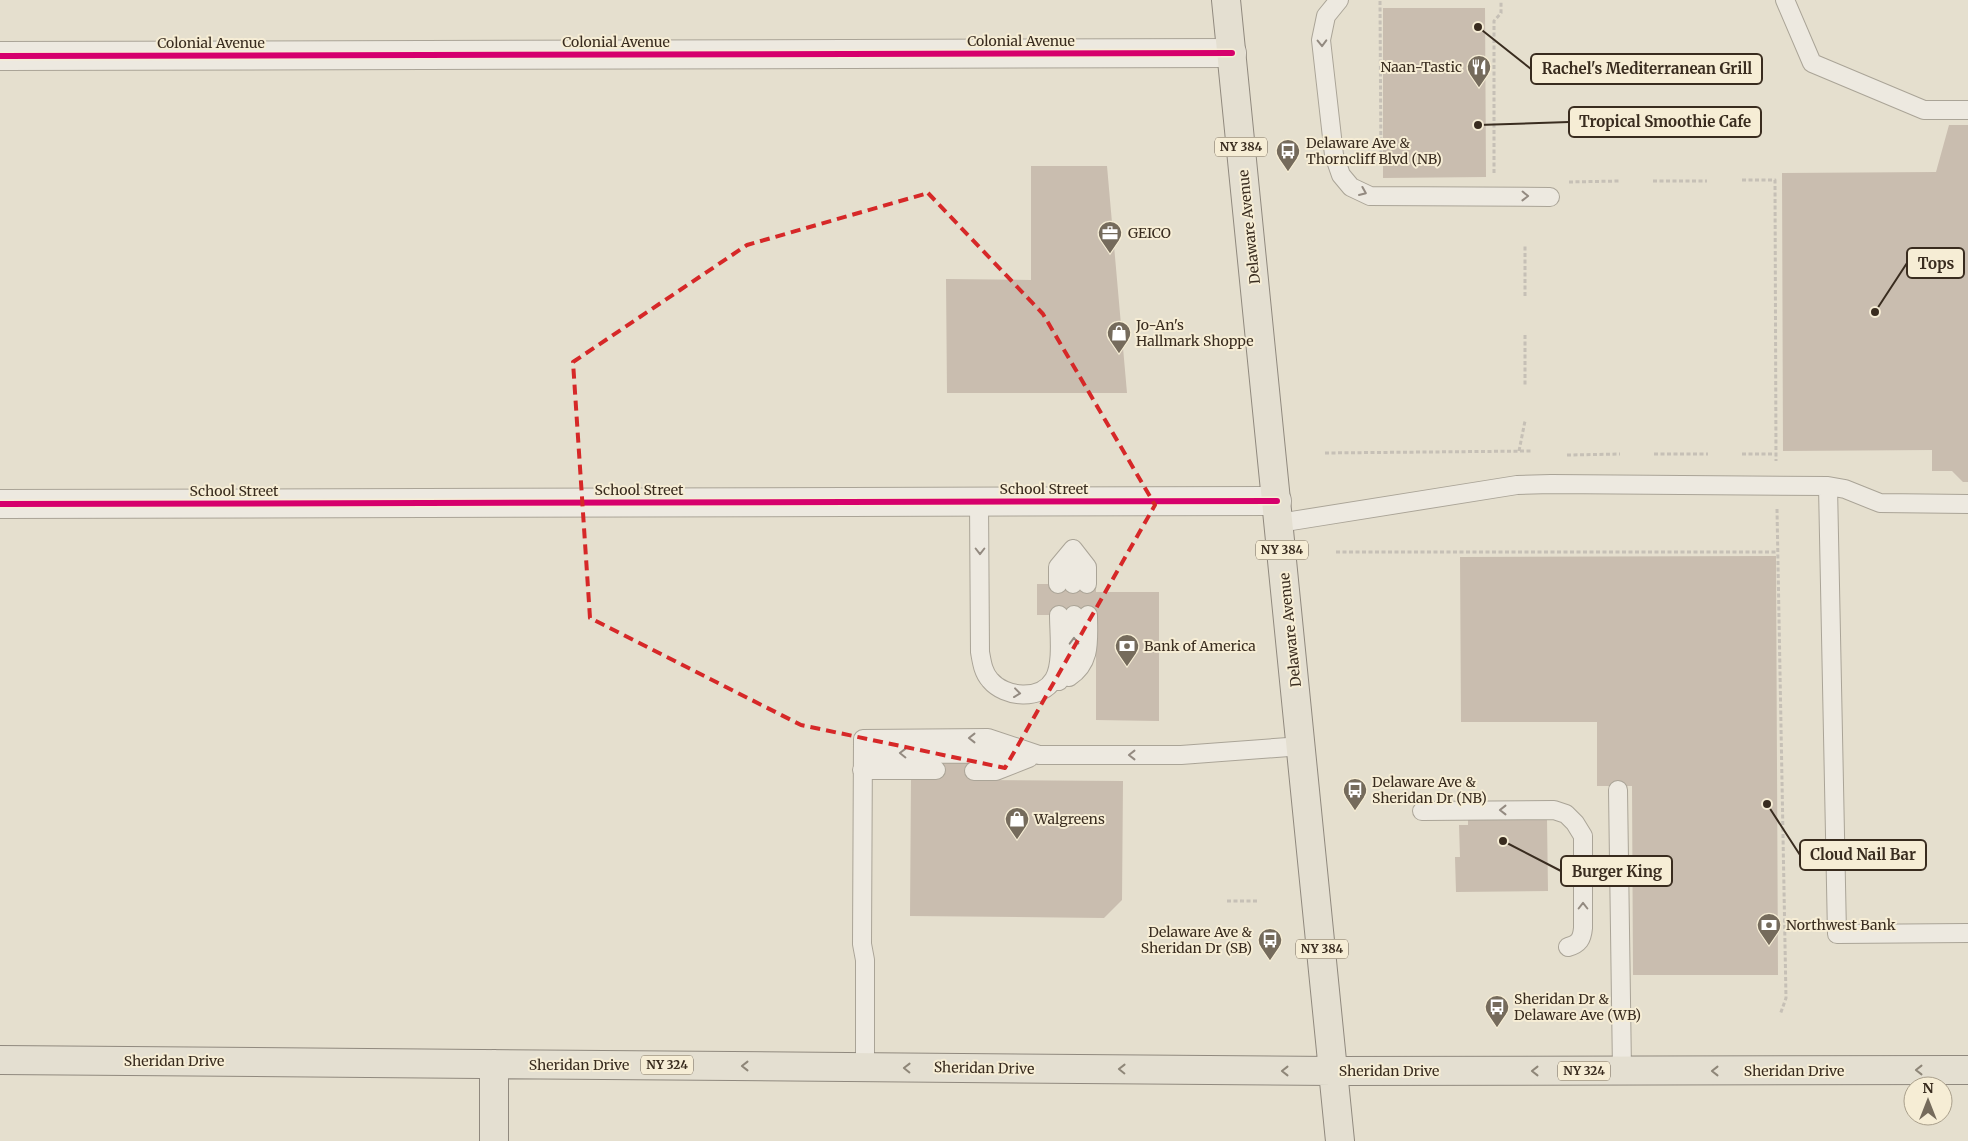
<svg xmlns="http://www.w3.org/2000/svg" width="1968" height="1141" font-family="Merriweather,serif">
<rect width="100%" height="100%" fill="#e5dfce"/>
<path fill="#c9bdaf" d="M1383 8H1485L1486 177 1383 178Z
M1949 125H1968V482H1963L1952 471H1932V450L1783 451 1782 173 1936 172Z
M1031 166H1107L1127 393H947L946 279 1031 280Z
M1776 556 1778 975H1633L1632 786H1597V722H1461L1460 557Z
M1037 584H1096V592H1159V721L1096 720V615H1037Z
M936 755H975L974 780 1123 781 1122 900 1104 918 910 916 911 779 936 780Z
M1547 819 1548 891 1456 892 1455 857H1460L1459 825H1468V820Z"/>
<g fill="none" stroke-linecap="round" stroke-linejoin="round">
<g stroke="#aaa497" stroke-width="20">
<path id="service" d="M1339 0 1326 16 1321 40 1334 155 1341 175 1351 187 1370 196 1550 197
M1785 0 1812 63 1924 110H1968
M1828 486 1837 934 1968 933
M979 502 980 652C982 663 983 672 990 680 1005 698 1041 701 1054 679 1063 664 1059 633 1059 615
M1279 523 1517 485 1551 484 1828 486 1845 489 1880 503 1968 504
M1073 549 1087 567V584
M1073 549V584
M1058 584V567L1073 549
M1069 677C1092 662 1088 639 1088 615
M1059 681 1073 657 1074 615
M863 753 1021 754
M862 770H936
M974 771H996L1029 758
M1618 790 1622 1071
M1422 811 1554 810 1566 814 1575 823 1583 836V928C1582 939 1579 944 1568 947
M865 1067V960L862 944 863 739 988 738 1039 755H1181L1302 746"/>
</g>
<g stroke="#aaa497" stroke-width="30">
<path id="minor" d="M0 56 1232 53
M0 504 1277 501"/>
</g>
<g stroke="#90897e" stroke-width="30">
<path id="primary" d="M1226 0 1340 1141
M0 1060 1333 1071 1968 1070
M494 1064V1141"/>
</g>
<path stroke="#c6c0b6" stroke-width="3" stroke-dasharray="4 2.5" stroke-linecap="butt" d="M1380 1 1381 166
M1494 173V21L1501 13V1
M1742 180H1775L1776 461
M1653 181H1707
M1569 182 1619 181
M1525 296V246
M1525 335V387
M1519 451 1525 421
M1325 453 1532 451
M1654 454H1708
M1742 454H1776
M1567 455 1620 454
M1777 509 1786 998 1780 1015
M1336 552H1778
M1227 901H1258"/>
<use href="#service" stroke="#ede9e0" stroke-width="18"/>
<use href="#minor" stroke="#ede9e0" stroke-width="28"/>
<use href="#primary" stroke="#e4dfd1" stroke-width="28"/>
<g stroke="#f6edd5" stroke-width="9">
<path id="cycleway" d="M0 56 1232 53
M0 504 1277 501"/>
</g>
<use href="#cycleway" stroke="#d6006c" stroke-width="6"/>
</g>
<defs><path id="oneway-chevron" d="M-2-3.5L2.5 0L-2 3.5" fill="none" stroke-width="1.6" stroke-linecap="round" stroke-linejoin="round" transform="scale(1.25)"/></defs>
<g stroke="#938a80">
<use href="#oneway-chevron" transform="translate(1322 43) rotate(89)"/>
<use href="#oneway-chevron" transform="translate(1363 192) rotate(23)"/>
<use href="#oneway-chevron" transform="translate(1525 196) rotate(1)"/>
<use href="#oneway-chevron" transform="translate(980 551) rotate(90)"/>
<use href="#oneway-chevron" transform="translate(1074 641) rotate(-91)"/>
<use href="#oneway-chevron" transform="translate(1017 693) rotate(7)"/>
<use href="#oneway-chevron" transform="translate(972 738) rotate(180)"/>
<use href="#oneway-chevron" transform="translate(903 753) rotate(-179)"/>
<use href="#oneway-chevron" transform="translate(1132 755) rotate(-180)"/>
<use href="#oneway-chevron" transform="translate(1503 810) rotate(180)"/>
<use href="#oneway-chevron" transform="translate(1583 906) rotate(-90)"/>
</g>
<g stroke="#8e8678">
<use href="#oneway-chevron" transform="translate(745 1066) rotate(-180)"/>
<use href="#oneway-chevron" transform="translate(907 1068) rotate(-179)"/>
<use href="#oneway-chevron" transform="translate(1122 1069) rotate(-179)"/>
<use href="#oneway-chevron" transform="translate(1919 1070) rotate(180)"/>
<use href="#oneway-chevron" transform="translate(1285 1071) rotate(-180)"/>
<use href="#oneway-chevron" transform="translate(1535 1071) rotate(180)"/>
<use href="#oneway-chevron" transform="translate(1715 1071) rotate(180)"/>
</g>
<path fill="none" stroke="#d62828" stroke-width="4" stroke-dasharray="10 6" stroke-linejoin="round" d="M928 193 1043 314 1155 505 1005 768 801 725 590 618 573 362 747 245Z"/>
<defs>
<g id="restaurant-pin" transform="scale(1.25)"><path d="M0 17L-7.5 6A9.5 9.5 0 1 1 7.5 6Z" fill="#756b5c" stroke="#f6edd5"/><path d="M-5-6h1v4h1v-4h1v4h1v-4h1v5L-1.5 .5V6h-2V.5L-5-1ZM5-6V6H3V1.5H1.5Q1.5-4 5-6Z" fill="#fff"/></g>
<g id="bus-pin" transform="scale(1.25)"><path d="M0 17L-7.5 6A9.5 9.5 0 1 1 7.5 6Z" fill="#756b5c" stroke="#f6edd5"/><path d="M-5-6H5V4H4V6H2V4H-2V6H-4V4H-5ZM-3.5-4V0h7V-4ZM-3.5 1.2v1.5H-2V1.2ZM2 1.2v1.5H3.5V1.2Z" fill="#fff"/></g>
<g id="office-pin" transform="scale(1.25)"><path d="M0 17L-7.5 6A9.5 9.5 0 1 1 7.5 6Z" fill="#756b5c" stroke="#f6edd5"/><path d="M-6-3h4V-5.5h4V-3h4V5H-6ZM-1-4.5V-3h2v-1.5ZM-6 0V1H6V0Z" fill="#fff"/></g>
<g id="shop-pin" transform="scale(1.25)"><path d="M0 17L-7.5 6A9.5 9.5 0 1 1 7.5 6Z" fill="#756b5c" stroke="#f6edd5"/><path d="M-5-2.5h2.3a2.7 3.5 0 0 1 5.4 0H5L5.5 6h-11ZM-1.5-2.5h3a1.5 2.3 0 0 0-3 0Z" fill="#fff"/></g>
<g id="bank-pin" transform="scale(1.25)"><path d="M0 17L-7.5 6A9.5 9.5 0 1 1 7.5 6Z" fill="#756b5c" stroke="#f6edd5"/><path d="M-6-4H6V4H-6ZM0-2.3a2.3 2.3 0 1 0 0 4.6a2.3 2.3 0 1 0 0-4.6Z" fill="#fff"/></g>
</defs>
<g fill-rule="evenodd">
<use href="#restaurant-pin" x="1479" y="67"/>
<use href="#bus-pin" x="1288" y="151"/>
<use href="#office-pin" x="1110" y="233"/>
<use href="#shop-pin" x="1119" y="333"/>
<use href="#bank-pin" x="1127" y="646"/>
<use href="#bus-pin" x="1355" y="790"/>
<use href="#shop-pin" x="1017" y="819"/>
<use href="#bank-pin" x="1769" y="925"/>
<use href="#bus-pin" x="1270" y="940"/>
<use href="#bus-pin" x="1497" y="1007"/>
</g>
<g text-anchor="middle" stroke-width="4" stroke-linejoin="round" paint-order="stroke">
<g fill="#f6edd5" stroke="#726656" stroke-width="1">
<rect x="1215" y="137.5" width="52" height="19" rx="4"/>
<rect x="1256" y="540.5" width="52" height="19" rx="4"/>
<rect x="1296" y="939.5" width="52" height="19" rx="4"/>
<rect x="641" y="1055.5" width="52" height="19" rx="4"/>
<rect x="1558" y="1061.5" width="52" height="19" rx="4"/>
</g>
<g font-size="12" font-weight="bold" fill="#392c1f">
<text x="1241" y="151">NY 384</text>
<text x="1282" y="554">NY 384</text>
<text x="1322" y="953">NY 384</text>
<text x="667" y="1069">NY 324</text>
<text x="1584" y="1075">NY 324</text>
</g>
<g font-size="14" fill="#392c1f" stroke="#f6edd5">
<text x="1021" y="46">Colonial Avenue</text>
<text x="616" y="47">Colonial Avenue</text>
<text x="211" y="48">Colonial Avenue</text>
<text transform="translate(1249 227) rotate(-96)" y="5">Delaware Avenue</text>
<text x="1044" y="494">School Street</text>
<text x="639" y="495">School Street</text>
<text x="234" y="496">School Street</text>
<text transform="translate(1290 630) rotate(-96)" y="5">Delaware Avenue</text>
<text x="174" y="1066">Sheridan Drive</text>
<text x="579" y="1070">Sheridan Drive</text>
<text transform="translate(984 1068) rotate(1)" y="5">Sheridan Drive</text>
<text x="1389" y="1076">Sheridan Drive</text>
<text x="1794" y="1076">Sheridan Drive</text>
</g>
<g font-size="14" fill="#392c1f" stroke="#f6edd5" text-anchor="start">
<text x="1462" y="72" text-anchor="end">Naan-Tastic</text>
<text x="1306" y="148">Delaware Ave &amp;<tspan x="1306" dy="16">Thorncliff Blvd (NB)</tspan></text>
<text x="1128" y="238">GEICO</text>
<text x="1136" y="330">Jo-An's<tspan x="1136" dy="16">Hallmark Shoppe</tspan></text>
<text x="1144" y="651">Bank of America</text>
<text x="1372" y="787">Delaware Ave &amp;<tspan x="1372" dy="16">Sheridan Dr (NB)</tspan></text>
<text x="1034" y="824">Walgreens</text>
<text x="1786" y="930">Northwest Bank</text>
<text x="1252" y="937" text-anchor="end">Delaware Ave &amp;<tspan x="1252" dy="16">Sheridan Dr (SB)</tspan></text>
<text x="1514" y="1004">Sheridan Dr &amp;<tspan x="1514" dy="16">Delaware Ave (WB)</tspan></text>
</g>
</g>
<path fill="none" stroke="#392c1f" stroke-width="2" d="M1478 27L1531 69M1478 125L1569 122M1875 312L1907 263M1767 804L1800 855M1503 841L1561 871"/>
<g fill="#392c1f" stroke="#f6edd5" stroke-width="2">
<circle cx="1478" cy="27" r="5"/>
<circle cx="1478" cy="125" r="5"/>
<circle cx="1875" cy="312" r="5"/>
<circle cx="1767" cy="804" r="5"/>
<circle cx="1503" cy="841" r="5"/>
</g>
<g fill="#f6edd5" stroke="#392c1f" stroke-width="2">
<rect x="1531" y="54" width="231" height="30" rx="5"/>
<rect x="1569" y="107" width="192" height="30" rx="5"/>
<rect x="1907" y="248" width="57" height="30" rx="5"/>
<rect x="1800" y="840" width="126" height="30" rx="5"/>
<rect x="1561" y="856" width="111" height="30" rx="5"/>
</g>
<g font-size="15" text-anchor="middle" font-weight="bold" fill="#392c1f">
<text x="1647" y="74">Rachel's Mediterranean Grill</text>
<text x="1665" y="127">Tropical Smoothie Cafe</text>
<text x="1936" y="269">Tops</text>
<text x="1863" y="860">Cloud Nail Bar</text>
<text x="1617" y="877">Burger King</text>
</g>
<g transform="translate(1928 1101)"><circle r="24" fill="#f6edd5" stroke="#aaa08c"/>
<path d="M0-4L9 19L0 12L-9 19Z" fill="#756b5c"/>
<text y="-8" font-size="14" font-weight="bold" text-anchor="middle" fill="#392c1f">N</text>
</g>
</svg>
